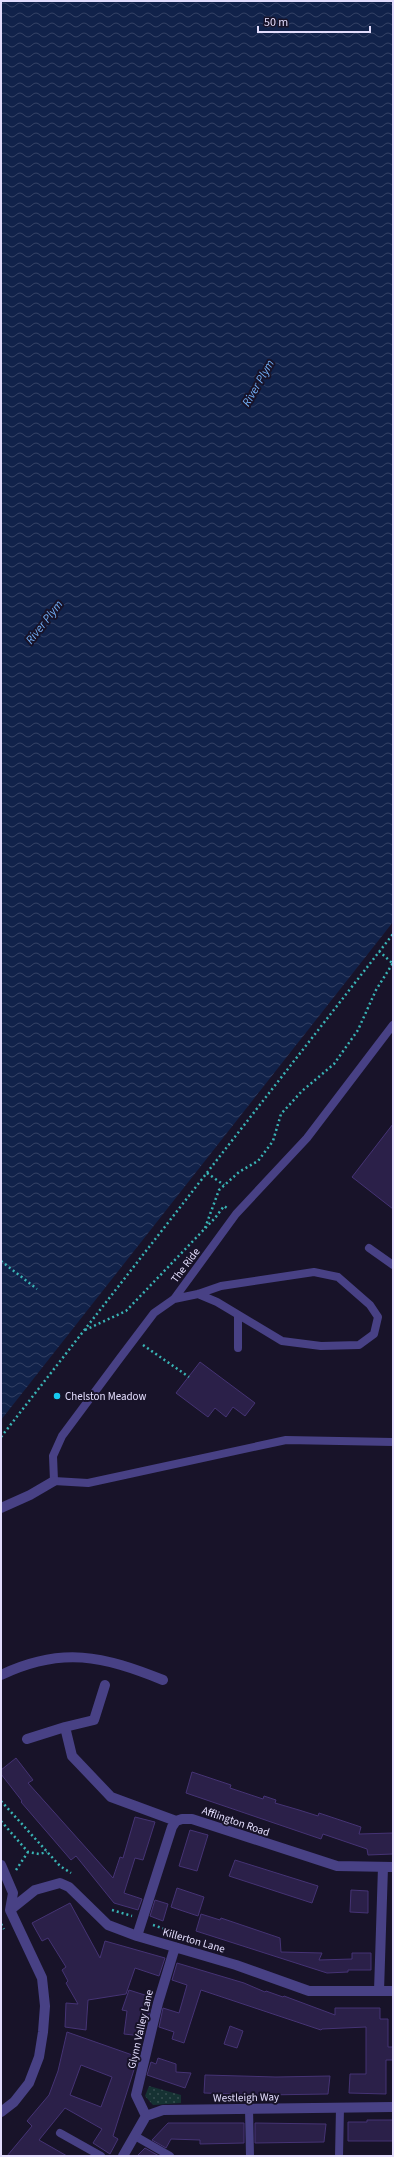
<svg xmlns="http://www.w3.org/2000/svg" width="394" height="2157" font-family="'Source Sans 3',sans-serif">
<defs>
<pattern id="grass-dots" width="8" height="8" patternUnits="userSpaceOnUse"><rect width="8" height="8" fill="#163233"/><path d="M2 2h.1M6 6h.1" fill="none" stroke="#384f51" stroke-width="1.8" stroke-linecap="round"/></pattern>
<pattern id="water-waves" width="16" height="10" patternUnits="userSpaceOnUse"><rect width="16" height="10" fill="#11224a"/><path d="M0 5q4-4 8 0t8 0" fill="none" stroke="#344265"/></pattern>
</defs>
<rect width="100%" height="100%" fill="#181329"/>
<path fill="url(#grass-dots)" d="M149 2086 181 2095V2103L153 2105 145 2096Z"/>
<path fill="url(#water-waves)" d="M1 1H393V922L1 1420Z"/>
<path fill="#2b2049" stroke="#453374" fill-rule="evenodd" d="M393 1124V1209L352 1177Z
M200 1362 255 1403 245 1416 233 1407 226 1417 215 1408 208 1417 176 1393Z
M16 1758 33 1780 28 1783 113 1878 120 1857 123 1858 135 1817 155 1822 143 1860 135 1858 124 1893 142 1899 138 1910 114 1903 76 1856 71 1860 21 1802 22 1801 1 1774V1770Z
M192 1772 231 1785 230 1788 263 1799 264 1796 276 1800 275 1803 299 1810 318 1816 319 1813 361 1827 359 1834 393 1833V1854L368 1855 367 1849 323 1834 321 1839 186 1793Z
M190 1830 208 1835 197 1871 179 1866Z
M235 1860 318 1886 312 1903 229 1876Z
M177 1888 204 1897 198 1916 171 1907Z
M351 1890 368 1891V1913L350 1912Z
M155 1900 168 1904 163 1921 150 1916Z
M70 1903 100 1958 105 1941 165 1958 159 1976 135 1968 126 1994 88 2000 86 2030 65 2027 66 2003 78 2004 66 1983 68 1981 62 1970 66 1967 48 1938 42 1941 32 1923Z
M201 1914 220 1920 221 1918 280 1938 281 1952 322 1953 319 1960 352 1959V1953H371V1970H348V1972L327 1973 196 1931Z
M177 1963 244 1983 265 1992 266 1991 283 1997 284 1996 335 2015V2008H380V2019H388V2047H393V2060H386V2094L349 2093 350 2074H366V2027L322 2029 321 2030 201 1990 184 2043 172 2039 174 2032 159 2027 163 2008 179 2013 187 1985 172 1980Z
M129 1990 151 1997 149 2004 151 2005 147 2023 144 2022 142 2036 124 2034 127 2011 122 2010Z
M230 2026 243 2031 237 2048 224 2044Z
M67 2032 138 2057 113 2136 118 2139 110 2154 93 2143 102 2129 65 2108 39 2140 67 2156H7L32 2126 27 2121 49 2095 58 2071ZM81 2065 112 2077 101 2107 70 2095Z
M158 2058 176 2064V2072L191 2073 185 2088 147 2075 151 2062 156 2064Z
M205 2075 276 2077 330 2076 328 2094 264 2095 204 2093Z
M367 2120H393V2141H348V2122H367Z
M168 2123H244V2143L200 2144V2140L171 2139 166 2148 152 2140Z
M255 2123 326 2124 324 2142 255 2143Z
M145 2148 159 2156H137Z"/>
<g fill="none" stroke-linecap="round" stroke-linejoin="round">
<path stroke="#39b4b5" stroke-width="2.5" stroke-dasharray="2 3" stroke-linecap="butt" d="M379 951 392 963
M207 1173 224 1185
M205 1228 219 1190 239 1172 258 1161 273 1141 281 1114 302 1091 334 1064 358 1030 376 990 393 963
M1 1261 37 1289
M85 1330 126 1311 215 1218 224 1206 227 1208
M143 1345 189 1377
M1 1437 393 934
M1 1801 60 1866 71 1873
M1 1821 28 1852 39 1854 47 1852
M16 1870 28 1852
M112 1910 132 1916
M1 1924 4 1929
M153 1925 171 1931"/>
<path stroke="#484185" stroke-width="8" d="M393 1025 307 1138 236 1214 174 1299 154 1313 120 1358 62 1436 53 1456 54 1481 88 1483 286 1440 393 1442
M369 1248 393 1265
M174 1299 198 1294 221 1286 314 1272 338 1277 370 1305 378 1317 374 1334 359 1345 321 1346 282 1341 217 1302 198 1294
M238 1315V1348
M249 2109 250 2156
M60 2133 101 2156
M135 2136 170 2156
M339 2156 340 2108"/>
<path stroke="#484185" stroke-width="10" d="M1 1508 30 1495 54 1481
M1 1675C62 1646 103 1656 163 1680
M65 1727 94 1720 105 1685
M27 1739 65 1727 72 1756 111 1797 176 1821
M1 1865 13 1893 10 1910 42 1978 45 2006 43 2032 39 2057 29 2083 14 2102 1 2112
M10 1910 35 1890 60 1883 69 1887 108 1925 137 1936 236 1965 309 1991H393
M137 1936 172 1827 176 1821 182 1819H192L337 1866 393 1867
M379 1991 383 1867
M146 2116 136 2095 158 2003 175 1947
M123 2156 146 2116 163 2110 393 2107"/>
</g>
<circle fill="#16caf0" stroke="#181329" stroke-width="1.5" cx="57" cy="1396" r="4"/>
<g text-anchor="middle" stroke-width="4" stroke-linejoin="round" paint-order="stroke">
<g font-size="11" fill="#e3ddfd" stroke="#181329">
<text transform="translate(185 1265) rotate(-53)" y="4">The Ride</text>
<text transform="translate(236 1821) rotate(19)" y="4">Afflington Road</text>
<text transform="translate(194 1940) rotate(16)" y="4">Killerton Lane</text>
<text transform="translate(140 2029) rotate(-77)" y="4">Glynn Valley Lane</text>
<text transform="translate(246 2097) rotate(-1)" y="4">Westleigh Way</text>
</g>
<g font-size="11" fill="#e3ddfd" stroke="#181329" text-anchor="start">
<text x="65" y="1400">Chelston Meadow</text>
</g>
<g font-size="12" font-style="italic" fill="#72aff6" stroke="#181329">
<text transform="translate(258 383) rotate(-60)" y="4">River Plym</text>
<text transform="translate(44 622) rotate(-52)" y="4">River Plym</text>
</g>
</g>
<rect width="394" height="2157" fill="none" stroke="#e3ddfd" stroke-width="4"/>
<path d="M258 26v6h112v-6" fill="none" stroke="#e3ddfd" stroke-width="2"/>
<text x="264" y="26" font-size="12" fill="#e3ddfd" stroke="#181329" stroke-width="3" paint-order="stroke">50 m</text>
</svg>
